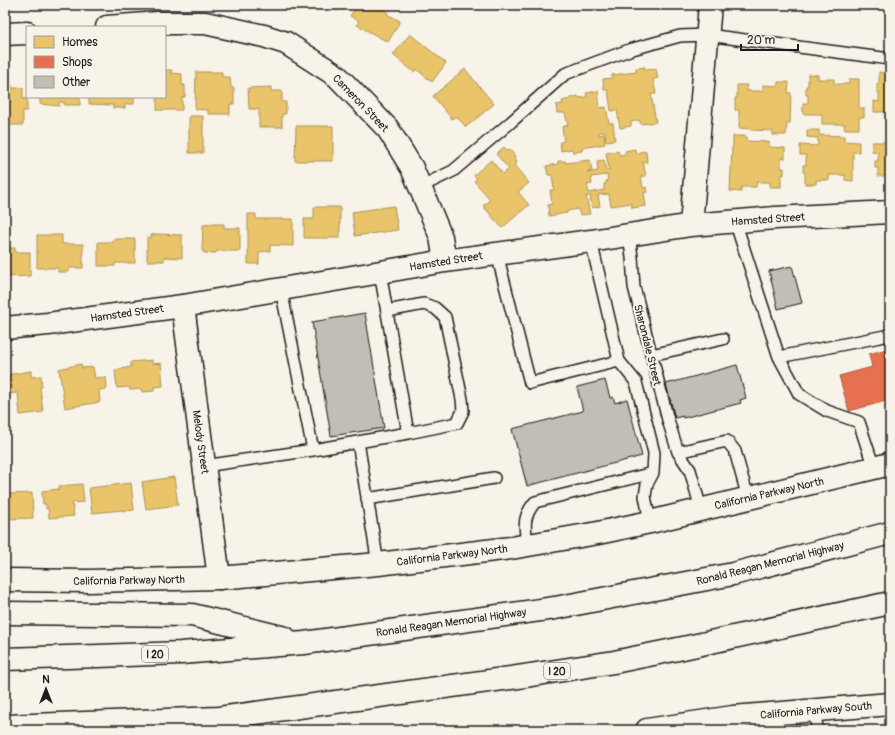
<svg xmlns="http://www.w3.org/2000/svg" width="895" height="735" font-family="Pangolin,sans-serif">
<rect width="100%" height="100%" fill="#f7f3e8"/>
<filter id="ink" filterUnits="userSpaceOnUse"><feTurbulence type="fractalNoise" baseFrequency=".025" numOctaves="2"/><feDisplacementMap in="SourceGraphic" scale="8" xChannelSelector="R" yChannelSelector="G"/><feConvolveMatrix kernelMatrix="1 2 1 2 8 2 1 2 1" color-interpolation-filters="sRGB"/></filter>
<g filter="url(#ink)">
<path fill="#e9c46a" stroke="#ac9253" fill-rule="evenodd" d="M321 5H340L338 11Z
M357 5H375L388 12 387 14 400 21 388 42 357 25 359 21 350 16Z
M410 34 446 63 432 82 416 69 414 72 393 55Z
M645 67V70L656 69 658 78 653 79 656 94H651L656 122 641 124 639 120 631 122V126L620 128 617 110 611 111 608 90H604L603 79 612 78V75L636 72V68Z
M465 69 494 104 466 127 456 116 452 119 433 96Z
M165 70H172L171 73 182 74V85H185V97H182V110H157V97H165Z
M196 72H222V77H230L231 88H234V104H230V114H208V110L195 109Z
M879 72 889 73V77H890V112H874V101L879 102V92H877V84H879Z
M808 74 818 75V79H834V84H849V79H859V108H864V117H859V129H844L845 124H822V114H803V103H808V95H806V86H808Z
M778 82H789L788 93H791L790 123H787L786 135H773V131L751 130V129L739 128V110H735V98H737V85H747V91H763V85L778 86Z
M5 85H12V88H23V99H27V111H23V125H5Z
M271 87V91H282V102H286V114H282V127H259V109H249L248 88Z
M598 91 600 108 606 107 609 123H613L615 140 606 141 605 132H599V135L604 134 605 144 582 148V151L573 152 572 149 561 151 560 142 564 141 562 127 568 125 565 113H557L556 105 563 104 562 101 570 99V98L578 96 579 98 587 97 586 93Z
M40 97H80V105H64V102H59V106L40 104Z
M89 97H134V104H125V108H113V105L89 104Z
M189 116H203V153H189Z
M296 126H333V161H295Z
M807 130H819V135L844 136V141L859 142V152H853V181L845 180V175H829V180H816V184H805V172H803V165H806V155H800V145L818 146V138L807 137Z
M733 136H746V141L769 142V147L785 148V159L781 158V168H784V175H781V187H770V182H757L756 187H741V192L730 191 732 147H733Z
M872 142H890V176H878V168H875V161H878V152L872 151Z
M504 147 508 151 510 150 515 156 514 158 517 162 514 165 529 183 518 192 529 205 502 228 483 206 490 199 474 181 477 179 474 175 491 160 503 174 509 169 496 154Z
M635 149V153L646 151 647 162H643L646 176H641L643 188 646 187 647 192 644 193 646 206 632 208 631 203 611 206 609 194 598 195 600 206 592 208 590 196H586L590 214 580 215 578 209 567 211V213L549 216 548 205 552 204 550 190H554L552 175H548L546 166 558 164V161H565L566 163 590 160 592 171 587 172V173L598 171 597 161 604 160 606 170H609L606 153 618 151 619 155 626 154 625 151ZM607 175 608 181H606V184H604V190L589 193 587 185 592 184 591 177Z
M394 206 398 230 355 236 352 212Z
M314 207H340V238H304V219H314Z
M248 214H256V219H293V246L270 245V251L259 252V264H248Z
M211 224H224V228H240V251H216V253H204V251H202L203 225Z
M156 234 182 235V258L164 257V261H147V237L151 238V235Z
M37 235H62V244H83V268H69V272H58V268H37Z
M113 239H135V263H115V266H98V242H113Z
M5 248H15V252H30V276L5 277Z
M152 360V364L161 363 163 386 154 387V391L142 392 141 389 130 390 129 387 117 388 115 370 131 367V362Z
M81 364 82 368 93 367 95 378 106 377 107 389 99 390 100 402 65 408 59 369Z
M31 371V377L41 376 42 387H40L43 412 20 415 18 393 8 394 6 375Z
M174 477 178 505 146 509 142 482Z
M131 483 134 510 123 511V510L92 513 89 488Z
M82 484 84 502 72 503 74 516 49 518 48 508 46 509V504H43L42 491 59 489V486Z
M32 493 33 518 5 519V494Z"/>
<path fill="#e76f51" stroke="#aa5641" d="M890 348V400L849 411 839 376 872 367 869 354Z"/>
<path fill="#c0beb5" stroke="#1c1c1c" d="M792 266 802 303 778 309 769 271Z
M365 313 384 428 331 436 312 322Z
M737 365 746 398 740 400 741 403 683 418V416L675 418 666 384Z
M605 380 610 398 613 397 615 403 627 399 642 456 527 486 512 429 583 411 577 387Z"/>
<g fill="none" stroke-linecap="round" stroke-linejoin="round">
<g stroke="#1c1c1c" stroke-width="14">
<path id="service" d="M420 187 453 171 511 122 565 74 629 50 680 36 707 35 890 59
M735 221 779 357 799 394 827 411 859 422 874 468
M629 235 632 257 634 287 668 420 678 452
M497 254 530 383 619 361 591 241
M281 289 313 450 408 433 380 272
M387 311 424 304 435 308 445 317 462 399 463 411 457 423 408 433
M651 355 723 339
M779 357 890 335
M619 361 636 382 654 453 653 473 647 484 645 496 650 522
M358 442 378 564
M204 466 313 450
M367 499 494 478
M701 509 690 470 678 452 727 441 735 451 748 498
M527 545C525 526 522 518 535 502L653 473
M815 710 817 730
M762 714V730"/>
</g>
<g stroke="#1c1c1c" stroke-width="25">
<path id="minor" d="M107 27 158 23H205L264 36 286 43 337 76 388 129 412 168 441 237 445 261
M5 34 27 33
M691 225 710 5
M183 306 219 578
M5 328 48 324 183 306 445 261 591 241 691 225 775 218 890 212"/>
</g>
<g stroke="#1c1c1c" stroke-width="25">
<path id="secondary" d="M5 580 88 581 219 578 378 564 511 548 598 533 650 522 890 464
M647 730 733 717 890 704"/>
</g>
<g stroke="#1c1c1c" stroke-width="25">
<path id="motorway" d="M5 613 192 615 285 638
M5 659 98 656 181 653 304 643 555 608 733 574 890 533
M5 726 219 718 518 677 614 662 683 648 890 603"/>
</g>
<use href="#service" stroke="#f7f3e8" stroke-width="11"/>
<use href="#minor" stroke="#f7f3e8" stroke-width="22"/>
<use href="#secondary" stroke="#f7f3e8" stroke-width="22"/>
<use href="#motorway" stroke="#f7f3e8" stroke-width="22"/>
</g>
</g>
<g text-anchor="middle" stroke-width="4" stroke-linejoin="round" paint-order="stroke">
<g fill="#f7f3e8" stroke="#5e5c59" stroke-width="1">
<rect x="142" y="646" width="26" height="16" rx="3"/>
<rect x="544" y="663" width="26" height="16" rx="3"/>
</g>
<g font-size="10" font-weight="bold" fill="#1c1c1c">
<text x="155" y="658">I 20</text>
<text x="557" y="675">I 20</text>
</g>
<g font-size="11" fill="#1c1c1c" stroke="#f7f3e8">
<text transform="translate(361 103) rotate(46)" y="4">Cameron Street</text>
<text transform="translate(768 219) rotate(-4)" y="4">Hamsted Street</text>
<text transform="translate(446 261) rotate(-9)" y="4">Hamsted Street</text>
<text transform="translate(127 313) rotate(-8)" y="4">Hamsted Street</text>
<text transform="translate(648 345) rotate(76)" y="4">Sharondale Street</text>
<text transform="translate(201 442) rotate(82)" y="4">Melody Street</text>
<text transform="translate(769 493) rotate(-13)" y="4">California Parkway North</text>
<text transform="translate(452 555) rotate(-7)" y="4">California Parkway North</text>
<text transform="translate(770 563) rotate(-14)" y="4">Ronald Reagan Memorial Highway</text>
<text transform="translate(129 580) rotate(-1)" y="4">California Parkway North</text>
<text transform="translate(451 622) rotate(-8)" y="4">Ronald Reagan Memorial Highway</text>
<text transform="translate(816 710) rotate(-5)" y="4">California Parkway South</text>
</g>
</g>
<rect width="895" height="735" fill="none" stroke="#f7f3e8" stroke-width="20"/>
<rect x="10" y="10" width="875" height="715" fill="none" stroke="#1c1c1c" stroke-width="1.5" filter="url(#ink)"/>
<rect x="26" y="26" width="140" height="72" fill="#f7f3e8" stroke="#9f9d96"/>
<rect x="34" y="36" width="20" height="12" fill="#e9c46a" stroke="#9f9d96"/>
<text x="62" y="46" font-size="12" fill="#1c1c1c">Homes</text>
<rect x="34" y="56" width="20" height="12" fill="#e76f51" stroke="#9f9d96"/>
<text x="62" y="66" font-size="12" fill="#1c1c1c">Shops</text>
<rect x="34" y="76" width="20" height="12" fill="#c0beb5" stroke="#9f9d96"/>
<text x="62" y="86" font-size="12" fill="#1c1c1c">Other</text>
<g transform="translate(46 689)" stroke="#f7f3e8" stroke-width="3" paint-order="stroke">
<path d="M0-3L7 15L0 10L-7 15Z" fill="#1c1c1c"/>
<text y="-6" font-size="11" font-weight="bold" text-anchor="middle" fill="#1c1c1c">N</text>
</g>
<path d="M741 44v6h57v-6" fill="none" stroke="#1c1c1c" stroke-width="2"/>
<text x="747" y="44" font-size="12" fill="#1c1c1c" stroke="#f7f3e8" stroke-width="3" paint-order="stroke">20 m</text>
</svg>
